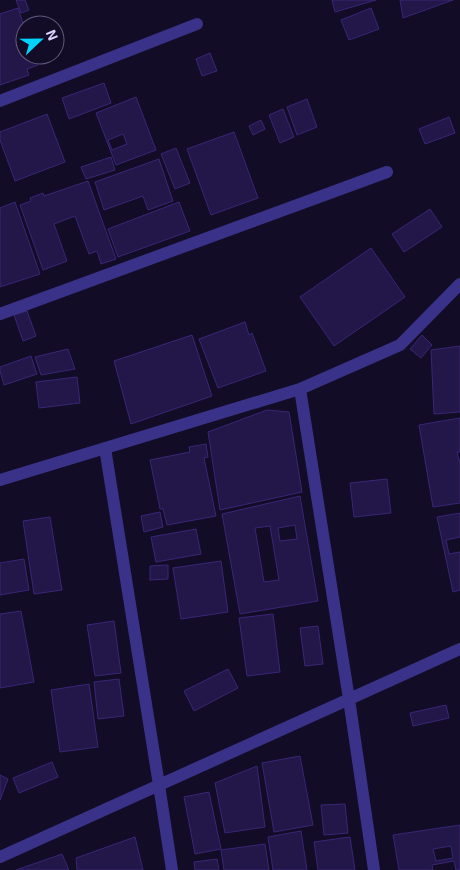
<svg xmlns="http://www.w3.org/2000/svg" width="460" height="870" font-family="'Exo 2',sans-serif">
<rect width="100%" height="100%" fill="#120c26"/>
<path fill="#231648" stroke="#3a2677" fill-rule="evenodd" d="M16 0H25L29 10 21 13Z
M332 0H376L335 12Z
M400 0H453L403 18Z
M18 8 25 29V55H34L38 65 27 69 29 75 0 85V14Z
M371 8 379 29 349 40 341 20Z
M210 53 217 71 202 76 196 59Z
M104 83 111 103 69 119 62 98Z
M136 97 156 150 116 165 96 113ZM123 134 127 144 112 150 108 140Z
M307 99 317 127 297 135 287 107Z
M283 109 294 137 280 143 269 115Z
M47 114 65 162 15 181 0 140V132Z
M449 117 455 133 425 144 419 129Z
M261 120 265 129 253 135 249 126Z
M234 132 258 198 211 215 187 149Z
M176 148 190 183 175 189 161 154Z
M111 157 115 170 86 179 81 167Z
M159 159 173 201 148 210 143 196 104 210 95 182Z
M88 181 116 259 101 264 97 251 89 254 75 216 54 224 67 261 43 270 20 205 31 201 30 198 43 193 44 196Z
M15 202 40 274 0 287V208Z
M179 202 190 231 118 257 108 229Z
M430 209 442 227 404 252 392 234Z
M371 248 405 297 334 346 300 297Z
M27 311 36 336 23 341 14 315Z
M245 322 249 335 252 333 266 371 218 388 199 339Z
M192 335 212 396 131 424 114 361Z
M422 335 432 345 421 358 410 349Z
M460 346V412L434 414 431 350Z
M68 349 75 369 41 375 35 357Z
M31 356 37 374 4 385 0 371V367Z
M77 377 80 403 39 408 36 382Z
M267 410 289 412 302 492 220 510 208 432Z
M460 418V452H457L459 461H460V503L433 507 419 425Z
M206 444 208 457 204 458 216 516 167 525 163 509H160L150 460 190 452 189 447Z
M387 479 391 513 354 517 350 483Z
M300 496 318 601 240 614 222 514ZM295 525 297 539 280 541 278 528ZM270 526 279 580 264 582 255 528Z
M160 512 163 527 144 532 141 516Z
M460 513V537L446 540 449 554 460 552V590L453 592 437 517Z
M50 517 62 590 34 594 23 521Z
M196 529 201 554 156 562 151 537Z
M24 559 29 590 0 595V563Z
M221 561 228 612 181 619 173 568Z
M168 565V579L150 580V566Z
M21 611 34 682 0 688V614Z
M273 614 280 672 247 676 239 618Z
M114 621 121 673 95 676 87 625Z
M318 626 323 664 305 666 300 628Z
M228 669 238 688 194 711 184 691Z
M119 679 124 716 98 719 94 682Z
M89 684 98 747 60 752 51 690Z
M446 705 449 718 413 726 410 713Z
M300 756 313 825 274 832 262 763Z
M52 762 58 777 19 793 13 778Z
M257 766 265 827 225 833 215 783Z
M0 775 8 779 0 800Z
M209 792 221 849 195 854 184 797Z
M345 804 348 833 324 835 321 805Z
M460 825V870H456L454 861 432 865 433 870H399L393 835ZM451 846 453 858 436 861 433 849Z
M301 831 307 870H273L268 837Z
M135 837 143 870H77L76 858Z
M350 837 355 870H318L314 842Z
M265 844 269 870H224L221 850Z
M62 854 69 870H16Z
M217 859 219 870H195L194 862Z"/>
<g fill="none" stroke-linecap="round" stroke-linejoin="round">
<path stroke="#3a3289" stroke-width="12" d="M0 101 197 24
M0 314 387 172
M300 389 349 699 374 870
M105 448 159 785 172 870
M0 480 300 389 400 345 460 284
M0 857 460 649"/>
</g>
<g transform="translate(40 40) rotate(68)"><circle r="24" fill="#120c26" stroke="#625b7d"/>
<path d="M0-4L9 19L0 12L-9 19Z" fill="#00d4fc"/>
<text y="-8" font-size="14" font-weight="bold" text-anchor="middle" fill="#d9d1ff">N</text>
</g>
</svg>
